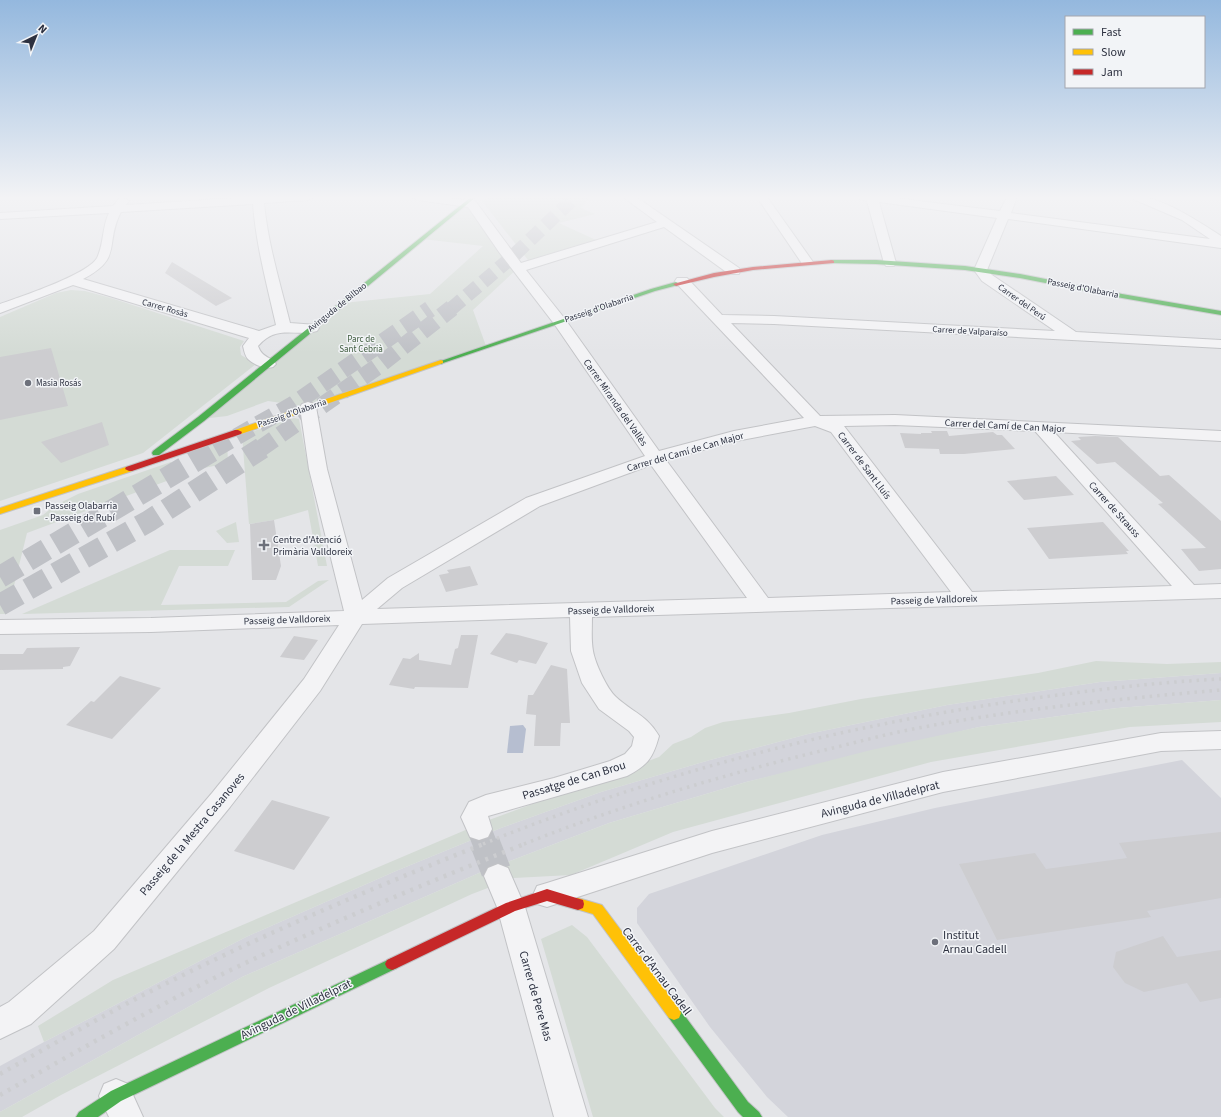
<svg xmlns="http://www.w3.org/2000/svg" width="1221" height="1117" font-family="'Source Sans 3',sans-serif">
<rect width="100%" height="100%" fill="#e4e5e8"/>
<path fill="#d3d4db" d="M1221 673V700L1117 708 979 727 746 782 609 823 479 873 242 977 0 1112V1066L44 1042 246 937 396 871 501 828 601 792 710 760 808 734 947 705 1100 682Z
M1182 760 1221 798V1117H788L767 1097 710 1027 637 923V908L649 894 822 835 935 808Z"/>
<path fill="#d4dbd5" d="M489 197H540L551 198 553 197H591L581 208 595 214 559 223 596 240 528 260 482 201Z
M467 202 518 268 473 310 486 346 308 407 268 401 227 416 201 419 343 303 430 294 483 246 422 239Z
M71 290 85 291 111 298 244 341 240 347 241 355 256 364 143 453 0 501V317L56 293Z
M294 418 299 419 327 566H318L308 510 274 520 249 524 242 435Z
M227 439 228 463 204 468 193 455 203 451V448Z
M171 462 180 476 27 533 7 614H0V530L43 515 54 506 78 494Z
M236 522 239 542 227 543 216 531Z
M170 550H235L228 566H179L161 605 286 602 318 581 329 580 289 607 22 614Z
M1096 661 1167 664 1221 662V673L1100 682 947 705 808 734 710 760 601 792 501 828 396 871 246 937 44 1042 38 1026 113 980 489 820 659 757 673 744 691 737 705 728 723 722 789 713 861 699 1038 673Z
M1221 700V722L1130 727 931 762 673 832 571 875 514 878 472 894 269 988 61 1095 22 1117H0V1112L242 977 479 873 609 823 746 782 871 750 979 727 1117 708Z
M572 925 587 937 715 1108 724 1117H593L541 939Z"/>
<path fill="#b6bed0" d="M523 725 526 729 523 753H507L510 726Z"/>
<path fill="#cdcdd0" d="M172 262 232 298 216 306 165 273Z
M51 348 68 406 0 420V357Z
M102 422 109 445 61 463 41 442Z
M931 431H947L949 436 993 432 997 435H1002L1015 449 964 454H940L939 449 905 448 900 433 921 434V433H932Z
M1095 436 1118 437 1160 476 1169 475 1221 521V569L1199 571 1181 549 1206 548 1158 504 1163 503 1115 462 1097 464 1071 441 1081 440 1078 437Z
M1056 476 1074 495 1024 500 1007 481Z
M274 520 281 566 276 580H252L250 524Z
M1103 522 1129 551H1126L1128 554 1049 559 1027 528Z
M470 566 478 585 446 592 439 575 449 573 447 570Z
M506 633 518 635 548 643 536 664 519 660 517 663 490 654Z
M461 635H478L468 688 415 687 414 689 389 685 403 658 410 659 419 653V660L451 665 455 649 458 648Z
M294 636 318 640 304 660 280 657Z
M80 647 70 666 63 667V669L0 670V654H23L27 648Z
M551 665 567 669 570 723H561L560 746H534L536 715 526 714 528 695H533Z
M120 676 161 688 112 739 66 725 91 701 94 702Z
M272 800 330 817 294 870 234 851Z
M1221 832V898L1147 911 1151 917 997 940 959 864 1035 853 1046 869 1127 858 1119 843Z
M1163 936 1177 957 1221 950V998L1200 1002 1187 983 1144 992 1125 983 1113 967 1116 952Z"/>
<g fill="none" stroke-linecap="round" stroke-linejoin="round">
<path stroke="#bfc1c6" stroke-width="24" stroke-dasharray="24 12" stroke-linecap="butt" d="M479 829 485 844"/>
<path stroke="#bfc1c6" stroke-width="30" stroke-dasharray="30 15" stroke-linecap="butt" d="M485 843 498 876"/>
<path stroke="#bfc1c6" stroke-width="14" stroke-dasharray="14 7" stroke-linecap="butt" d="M451 309 511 258 575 197"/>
<path stroke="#bfc1c6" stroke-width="17" stroke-dasharray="17 8" stroke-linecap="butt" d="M215 449 294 404 430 309
M260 449 377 367 452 308"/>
<path stroke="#bfc1c6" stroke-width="22" stroke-dasharray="22 10" stroke-linecap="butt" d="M0 577 217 448
M0 605 149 521 262 448"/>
<g stroke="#c2c3c6" stroke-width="2">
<path id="street" d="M253 197H314L308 200 264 203C268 244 280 283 290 323L317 325 319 328 317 331C294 337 277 324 258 346 263 359 269 355 276 364L273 367C265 369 254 365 248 359 245 356 244 350 243 346L249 338 73 285 0 313V304C20 297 87 275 97 258 104 244 102 227 109 213L0 219V213L113 206 119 199 123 198 129 201 126 205ZM253 204C256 245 267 285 276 325L259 331 83 279C124 258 104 244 121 212Z
M412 197H438L464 200 465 198H473L521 263 657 222 623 197H636L739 268 740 271 739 274H729L664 227 526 270 565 319 659 451 734 431 804 418 677 284 675 281 677 278H687L722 315 774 316 1055 331 982 281 974 270 997 218 879 202 896 263 894 266H886L884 263 867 201 860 199 859 197H886L1000 211 1007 197H1017L1011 213 1210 239 1182 220 1133 199 1131 197C1157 193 1199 222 1221 236V248L1008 219 987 270 992 275 1076 332 1221 340V348L774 324 731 323 820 416 895 415 1221 431V441L1054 432 1194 585 1221 584V598L592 617C592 628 591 640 593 651 595 663 607 689 616 697 632 712 647 715 659 736 653 758 648 765 627 776L488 816 492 829 488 837 479 840 470 837 461 817 469 802 486 795 554 778 610 761 625 754 632 746 634 737 629 731 599 709 582 683 571 651 570 617 362 624 320 691 230 807 114 949 31 1024 0 1039V1007L9 1002 94 931 212 793 304 679 339 625 151 632 0 634V620L151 618 344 611 309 469 300 407 302 404 308 402 314 404 316 407 327 469 362 600 388 578 526 498 645 456 555 325 499 252 468 207 418 200ZM895 425 1035 431 1172 586 972 592 844 426ZM815 426 831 432 951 592 768 598 666 460 736 441ZM651 465 747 598 377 609 402 588 540 506Z
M757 197H767L813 262 811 265H803Z
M1221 731V749L1161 751 943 792 712 853 547 907 537 904 533 895 537 886 547 883 712 831 943 772 1161 733Z
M498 864 508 868 525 907 588 1117H554L497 907 484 876 488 868Z
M116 1079 128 1084 143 1117H109L99 1096 104 1084Z"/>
</g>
<g stroke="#c2c3c6" stroke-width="2">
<path id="fast" d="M471 197H476L204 421 159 455H153L152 453 153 451 198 417Z
M832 260H876L965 266 1020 274 1122 294 1221 311V315L1122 298 1020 278 965 270 876 264 830 263V261Z
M676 282 678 283V285L655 291 443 363 441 364 438 362 651 289Z
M392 958 397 960 399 964 397 968 121 1101 98 1117H76L79 1112 111 1091Z
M674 1006 679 1008 748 1102 759 1112 762 1117H743L738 1112 669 1018 667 1013 669 1008Z"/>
</g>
<g stroke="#c2c3c6" stroke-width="2">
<path id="slow" d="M441 360 443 361V363L241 434H238L234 432 235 430Z
M126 467H129L133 469 132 471 0 514V508Z
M578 898 602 905 679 1008 681 1013 679 1018 674 1020 669 1018 593 914 573 908 572 904 573 900Z"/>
</g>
<g stroke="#c2c3c6" stroke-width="2">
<path id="jam" d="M832 260 834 261V263L753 270 714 277 676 286 673 284 714 273 753 267Z
M235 430H238L242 432 241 434 132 471H129L125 469 126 467Z
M547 889 583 900 584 904 583 908 578 910 547 901 515 911 397 968 392 970 387 968 385 964 387 960 506 903Z"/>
</g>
<use href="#street" fill="#f3f3f5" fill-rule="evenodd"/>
<use href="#fast" fill="#4caf50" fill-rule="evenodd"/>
<use href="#slow" fill="#ffc107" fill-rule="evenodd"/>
<use href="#jam" fill="#c62828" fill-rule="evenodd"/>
<path stroke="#cccdd0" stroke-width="3.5" stroke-dasharray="2.5 5" stroke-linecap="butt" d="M483 844C663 771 851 723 1043 697 1102 689 1161 682 1221 679
M524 844C625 804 729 773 833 748 857 742 880 736 903 731 1008 710 1115 699 1221 690"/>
<path stroke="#cccdd0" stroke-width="4.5" stroke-dasharray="3 6" stroke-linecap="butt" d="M0 1074C57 1042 114 1009 173 980 275 929 380 885 486 843
M0 1095C84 1047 168 999 256 958 345 917 436 879 527 843"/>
</g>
<linearGradient id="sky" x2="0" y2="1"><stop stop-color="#94b8de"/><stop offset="0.56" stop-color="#f3f3f5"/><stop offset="1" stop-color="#f3f3f5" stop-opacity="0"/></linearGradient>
<rect width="1221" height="353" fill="url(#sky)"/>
<g fill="#6d707b" stroke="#f2f4f7" stroke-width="1.5">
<circle cx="28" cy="383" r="4"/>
<rect x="33" y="507" width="8" height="8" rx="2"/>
<path d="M262 539h4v4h4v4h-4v4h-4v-4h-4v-4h4z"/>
<circle cx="935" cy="942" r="4"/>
</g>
<g text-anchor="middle" stroke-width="3" stroke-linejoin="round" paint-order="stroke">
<g font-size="9" fill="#2d3140" stroke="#f2f4f7">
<text transform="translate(1083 288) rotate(11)" y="3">Passeig d'Olabarria</text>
<text transform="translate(1022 302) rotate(35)" y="3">Carrer del Perú</text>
<text transform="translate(337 307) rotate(-39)" y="3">Avinguda de Bilbao</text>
<text transform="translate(165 308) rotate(16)" y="3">Carrer Rosàs</text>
<text transform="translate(599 308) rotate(-19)" y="3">Passeig d'Olabarria</text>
<text transform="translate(970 331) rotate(3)" y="3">Carrer de Valparaíso</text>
<text transform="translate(292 413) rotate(-19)" y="3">Passeig d'Olabarria</text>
</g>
<g font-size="9" fill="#3d5a3c" stroke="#f2f4f7">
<text x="361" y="342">Parc de<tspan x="361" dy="10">Sant Cebrià</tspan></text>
</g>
<g font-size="9" fill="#2d3140" stroke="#f2f4f7" text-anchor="start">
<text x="36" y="386">Masia Rosás</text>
</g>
<g font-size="10" fill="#2d3140" stroke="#f2f4f7">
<text transform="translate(616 402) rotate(55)" y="4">Carrer Miranda del Vallès</text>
<text transform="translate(1005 425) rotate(3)" y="4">Carrer del Camí de Can Major</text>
<text transform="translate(685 451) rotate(-16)" y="4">Carrer del Camí de Can Major</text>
<text transform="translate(865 465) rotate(53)" y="4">Carrer de Sant Lluís</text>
<text transform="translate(1115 509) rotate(48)" y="4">Carrer de Strauss</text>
<text transform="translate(934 599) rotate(-2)" y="4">Passeig de Valldoreix</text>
<text transform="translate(611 609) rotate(-2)" y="4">Passeig de Valldoreix</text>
<text transform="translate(287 619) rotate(-2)" y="4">Passeig de Valldoreix</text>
</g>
<g font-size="10" fill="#2d3140" stroke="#f2f4f7" text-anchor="start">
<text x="45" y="509">Passeig Olabarria<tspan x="45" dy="12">- Passeig de Rubí</tspan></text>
<text x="273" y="543">Centre d'Atenció<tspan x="273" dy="12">Primària Valldoreix</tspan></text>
</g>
<g font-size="12" fill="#2d3140" stroke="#f2f4f7">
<text transform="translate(574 780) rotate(-17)" y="4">Passatge de Can Brou</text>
<text transform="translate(880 799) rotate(-14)" y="4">Avinguda de Villadelprat</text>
<text transform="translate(192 834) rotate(-50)" y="4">Passeig de la Mestra Casanoves</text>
<text transform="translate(657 971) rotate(53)" y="4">Carrer d'Arnau Cadell</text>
<text transform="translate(536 996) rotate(74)" y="4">Carrer de Pere Mas</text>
<text transform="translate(296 1009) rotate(-26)" y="4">Avinguda de Villadelprat</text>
</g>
<g font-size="12" fill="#2d3140" stroke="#f2f4f7" text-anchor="start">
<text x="943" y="939">Institut<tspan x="943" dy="14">Arnau Cadell</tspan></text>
</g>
</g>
<rect x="1065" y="16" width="140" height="72" fill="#f2f4f7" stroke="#a3a6ae"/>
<rect x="1073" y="29" width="20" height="6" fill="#4caf50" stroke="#a3a6ae"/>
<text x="1101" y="36" font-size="12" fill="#2d3140">Fast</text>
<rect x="1073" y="49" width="20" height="6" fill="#ffc107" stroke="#a3a6ae"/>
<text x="1101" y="56" font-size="12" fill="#2d3140">Slow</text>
<rect x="1073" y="69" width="20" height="6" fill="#c62828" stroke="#a3a6ae"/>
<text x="1101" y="76" font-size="12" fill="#2d3140">Jam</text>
<g transform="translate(36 36) rotate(43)" stroke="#f2f4f7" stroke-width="3" paint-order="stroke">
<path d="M0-3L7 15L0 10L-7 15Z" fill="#2d3140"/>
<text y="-6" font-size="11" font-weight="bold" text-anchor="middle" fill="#2d3140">N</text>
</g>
</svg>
